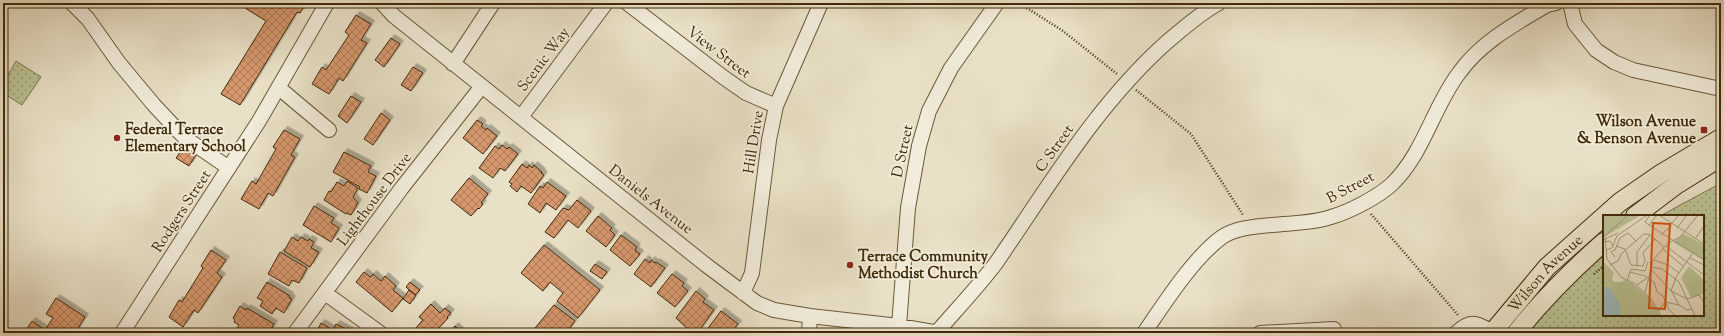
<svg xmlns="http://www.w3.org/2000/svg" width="1724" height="336" font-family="'Sorts Mill Goudy',serif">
<defs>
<pattern id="park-dots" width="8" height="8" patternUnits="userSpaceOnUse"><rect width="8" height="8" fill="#bac293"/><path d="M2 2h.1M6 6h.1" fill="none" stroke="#999e76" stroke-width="1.8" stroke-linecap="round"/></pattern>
<pattern id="building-cross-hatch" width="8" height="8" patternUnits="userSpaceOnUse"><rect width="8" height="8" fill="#d6976e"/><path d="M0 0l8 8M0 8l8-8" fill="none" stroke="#af7b58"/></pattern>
<filter id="shadow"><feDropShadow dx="3.5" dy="-3.5" stdDeviation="0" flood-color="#0004"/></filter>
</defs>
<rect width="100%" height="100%" fill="#e9e1c7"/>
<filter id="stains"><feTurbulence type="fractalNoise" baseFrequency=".005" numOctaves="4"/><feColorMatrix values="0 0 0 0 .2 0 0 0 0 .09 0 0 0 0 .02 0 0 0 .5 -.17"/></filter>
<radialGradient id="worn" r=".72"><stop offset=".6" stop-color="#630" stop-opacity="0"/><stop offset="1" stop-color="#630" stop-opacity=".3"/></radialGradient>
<path fill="url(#park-dots)" stroke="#7e764e" d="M16 61 41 77 22 105 3 93V84Z
M1721 183V333H1528L1555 299 1604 252V315H1703V216H1660Z"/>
<path fill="url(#building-cross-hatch)" stroke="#422a08" filter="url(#shadow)" d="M120 3H131L128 8Z
M237 3H306L300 13 297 12 240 105 221 94 266 21Z
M356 15 371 24 361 40 367 43 343 81 339 78 329 94 312 84 322 67 326 70 349 35 345 32Z
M391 38 400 44 384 67 375 60Z
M413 67 423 73 411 91 401 85Z
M351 96 361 102 347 123 338 116Z
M381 113 390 120 373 145 364 139Z
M477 120 483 124 481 126 486 130 487 128 497 136 483 154 463 138Z
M284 130 300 139 291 155 295 157 273 196 268 193 259 209 241 199 252 181 256 184 276 149 273 147Z
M185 145 197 153 189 166 176 158Z
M502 145 507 149 509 147 518 154 505 171 500 168 493 178 479 168 495 146 499 149Z
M344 152 371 166 368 172 376 176 367 193 359 189 360 187 333 172Z
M522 164 527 168 529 165 532 168 534 165 542 172 541 173 544 175 531 193 521 186 517 192 510 186 512 184 509 182Z
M469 178 488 194 481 203 483 204 479 209 478 208 471 216 451 200Z
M347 181 358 188 353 197 358 203 351 215 346 213V214L324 200 329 191 331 192 337 182 344 186Z
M547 182 566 196 556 210 546 203 540 213 528 204 540 186 543 188Z
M577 200 591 211 578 228 568 220 554 238 545 232 563 208 569 210Z
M314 206 334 218 331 223 339 228 331 242 303 225Z
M598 216 612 228 610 230 615 235 606 247 586 231Z
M621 235 637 247 635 250 640 254 630 266 610 250Z
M292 237 298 241 301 237 308 241 309 239 314 242 311 248 319 252 310 267 284 251Z
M544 245 600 290 578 318 557 301 563 293 550 282 543 291 521 273Z
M211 250 226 260 217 273 222 277 198 313 194 310 183 327 169 317 179 300 182 302 203 268 201 266Z
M280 252 307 268 299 283 292 280 289 286 268 274Z
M645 259 650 263 651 260 655 263 656 262 665 268 651 287 634 274Z
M595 264 607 272 602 279 590 271Z
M364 272 370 277 373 274 381 281 385 276 396 286 393 290 403 298 392 312 356 282Z
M672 274 684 283 682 286 688 291 675 307 657 293Z
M267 282 290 296 289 298 292 299 284 313 276 308 272 314 260 306 263 301 257 298Z
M410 282 420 290 415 295 406 287Z
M409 290 416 295 410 304 403 299Z
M696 291 705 299 703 302 714 310 698 332 694 329 691 332 676 318Z
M56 298 85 317 75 333H24L32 321 45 330 53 318 46 314Z
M431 304 440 313 445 308 451 313 447 317 448 318 434 333H418L414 330 423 320 419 317Z
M554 305 575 321 566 333H531Z
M240 306 246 310 247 308 274 324 269 333H246L237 328 239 325 234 322 235 320 233 318Z
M721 311 738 324 731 333H710L706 331Z
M321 323 333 330 336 324 350 331 349 333H316Z
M455 326 462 333H448Z"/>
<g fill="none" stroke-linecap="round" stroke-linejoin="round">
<g stroke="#6c5838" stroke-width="16">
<path id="minor" d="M72 3 88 19 119 63 154 105 184 137 229 168
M382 3 394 16 706 265 757 303 774 310 810 316 899 326 939 333
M627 3 723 77 746 93 776 106
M1570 3 1575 24 1596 50 1614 62 1633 70 1721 89
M453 64 493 3
M279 88 329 130
M521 117 606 3
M325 293 380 333
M743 293 752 273 769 140 776 106 821 3
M899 326 908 208 919 146 929 111 951 68 997 3
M937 332C956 310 978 287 996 263 1049 186 1097 104 1168 41 1184 28 1200 13 1219 3
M122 333 259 121 327 3
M295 333 401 189 482 86
M809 333 810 316
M1144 333C1164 304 1193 258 1222 237 1238 226 1265 226 1283 224 1299 223 1317 222 1331 217 1349 212 1378 197 1392 184 1424 153 1433 107 1459 73 1481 42 1515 24 1547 5L1556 3
M1260 333 1334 329
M1456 333C1472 319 1475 323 1493 332"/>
</g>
<g stroke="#422a08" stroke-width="20">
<g id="major">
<path d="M1635 216 1676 185 1721 157"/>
<path id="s1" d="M1492 333 1547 267 1620 202 1662 173 1721 138"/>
<path d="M1516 333C1544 298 1571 271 1604 242"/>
</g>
</g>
<path stroke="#422a08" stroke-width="2.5" stroke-dasharray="1 2" stroke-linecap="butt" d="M1019 3 1063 31 1117 74
M1136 90 1191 134 1243 215
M1371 214 1458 315
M1594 274 1604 266"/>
<use href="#minor" stroke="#f1ecdb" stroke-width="14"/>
<use href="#major" stroke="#e9e1c7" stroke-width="18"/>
</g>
<g fill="#8f2418" stroke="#f1ecdb" stroke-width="1.5">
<rect x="1700" y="126" width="8" height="8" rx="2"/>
<circle cx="117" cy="138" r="4"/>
<circle cx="850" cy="265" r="4"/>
</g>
<g text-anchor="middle" stroke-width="3.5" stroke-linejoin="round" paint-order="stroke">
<g font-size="15" fill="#422a08" stroke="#f1ecdb">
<text transform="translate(719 52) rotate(37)" y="5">View Street</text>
<text transform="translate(543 59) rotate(-53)" y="5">Scenic Way</text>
<text transform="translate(753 142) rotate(-81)" y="5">Hill Drive</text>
<text transform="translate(1054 148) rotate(-55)" y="5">C Street</text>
<text transform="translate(902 151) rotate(-78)" y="5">D Street</text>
<text transform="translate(1350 187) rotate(-28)" y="5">B Street</text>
<text transform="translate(374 199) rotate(-53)" y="5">Lighthouse Drive</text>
<text transform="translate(651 199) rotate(38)" y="5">Daniels Avenue</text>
<text transform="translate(181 211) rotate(-57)" y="5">Rodgers Street</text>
<text dy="5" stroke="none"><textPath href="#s1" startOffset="80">Wilson Avenue</textPath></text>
</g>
<g font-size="15" font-weight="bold" fill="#422a08" stroke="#f1ecdb" text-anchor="start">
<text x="1696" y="126" text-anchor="end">Wilson Avenue<tspan x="1696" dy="17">&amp; Benson Avenue</tspan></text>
<text x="125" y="134">Federal Terrace<tspan x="125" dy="17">Elementary School</tspan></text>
<text x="858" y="261">Terrace Community<tspan x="858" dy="17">Methodist Church</tspan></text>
</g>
</g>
<g transform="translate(1603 215)">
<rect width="101" height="101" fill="#e9e1c7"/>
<path d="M0 0H38L1 22 0 44ZM0 46 11 58 9 64 11 67H21L32 101H16L0 72Z" fill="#bac293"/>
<path d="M86 51 101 65V79L88 82 78 63Z" fill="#bac293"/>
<path d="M81 19 101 30V45L70 27ZM22 65 30 69 48 85 57 101H18L16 88 6 75Z" fill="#bac293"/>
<path d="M0 71 7 73 16 88 18 101H0Z" fill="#9dbac0"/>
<path fill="none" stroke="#a6987b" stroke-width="1" d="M25 0 2 21 4 44 18 62 32 69 49 85 58 101M47 0 42 7 46 10 101 45M56 0 101 29M68 9 76 0M46 10 54 0M74 13 84 0M58 20 69 10M92 24 101 11M0 25 15 18M0 27 7 26 10 31M13 31 22 34 28 50 40 51 42 46M63 31 101 60M60 34 81 52M3 35 9 33 14 21 44 0M12 42 8 37 12 35 17 23 25 18 33 26M87 43 101 50M51 45 65 50 76 58M42 46 40 38 52 24M7 50 15 46 19 38 41 19H46L61 32M34 51V37L47 20M48 52 59 54 76 67 92 101M48 54 68 76 84 84M27 57 42 61 51 67 54 77 60 81 66 95 73 101M24 66 28 54 42 56 45 47M34 70 44 63M68 76 73 62 89 39M42 78 50 45 65 28 77 22 95 0M84 84 96 80 101 88M76 90 84 95 89 94M56 96 62 87 76 90 69 77"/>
<path fill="#d7540c" fill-opacity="0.15" stroke="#d7540c" stroke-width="2" d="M50 8 67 9 62 94 46 93Z"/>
<rect width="101" height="101" fill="none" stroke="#422a08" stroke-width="2"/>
</g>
<rect width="1724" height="336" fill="none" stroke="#e9e1c7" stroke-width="16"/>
<rect x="4" y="4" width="1716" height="328" fill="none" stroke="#422a08" stroke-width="2"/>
<rect x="8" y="8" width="1708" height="320" fill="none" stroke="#422a08"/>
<rect width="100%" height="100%" filter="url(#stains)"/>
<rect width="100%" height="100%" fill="url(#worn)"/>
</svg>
